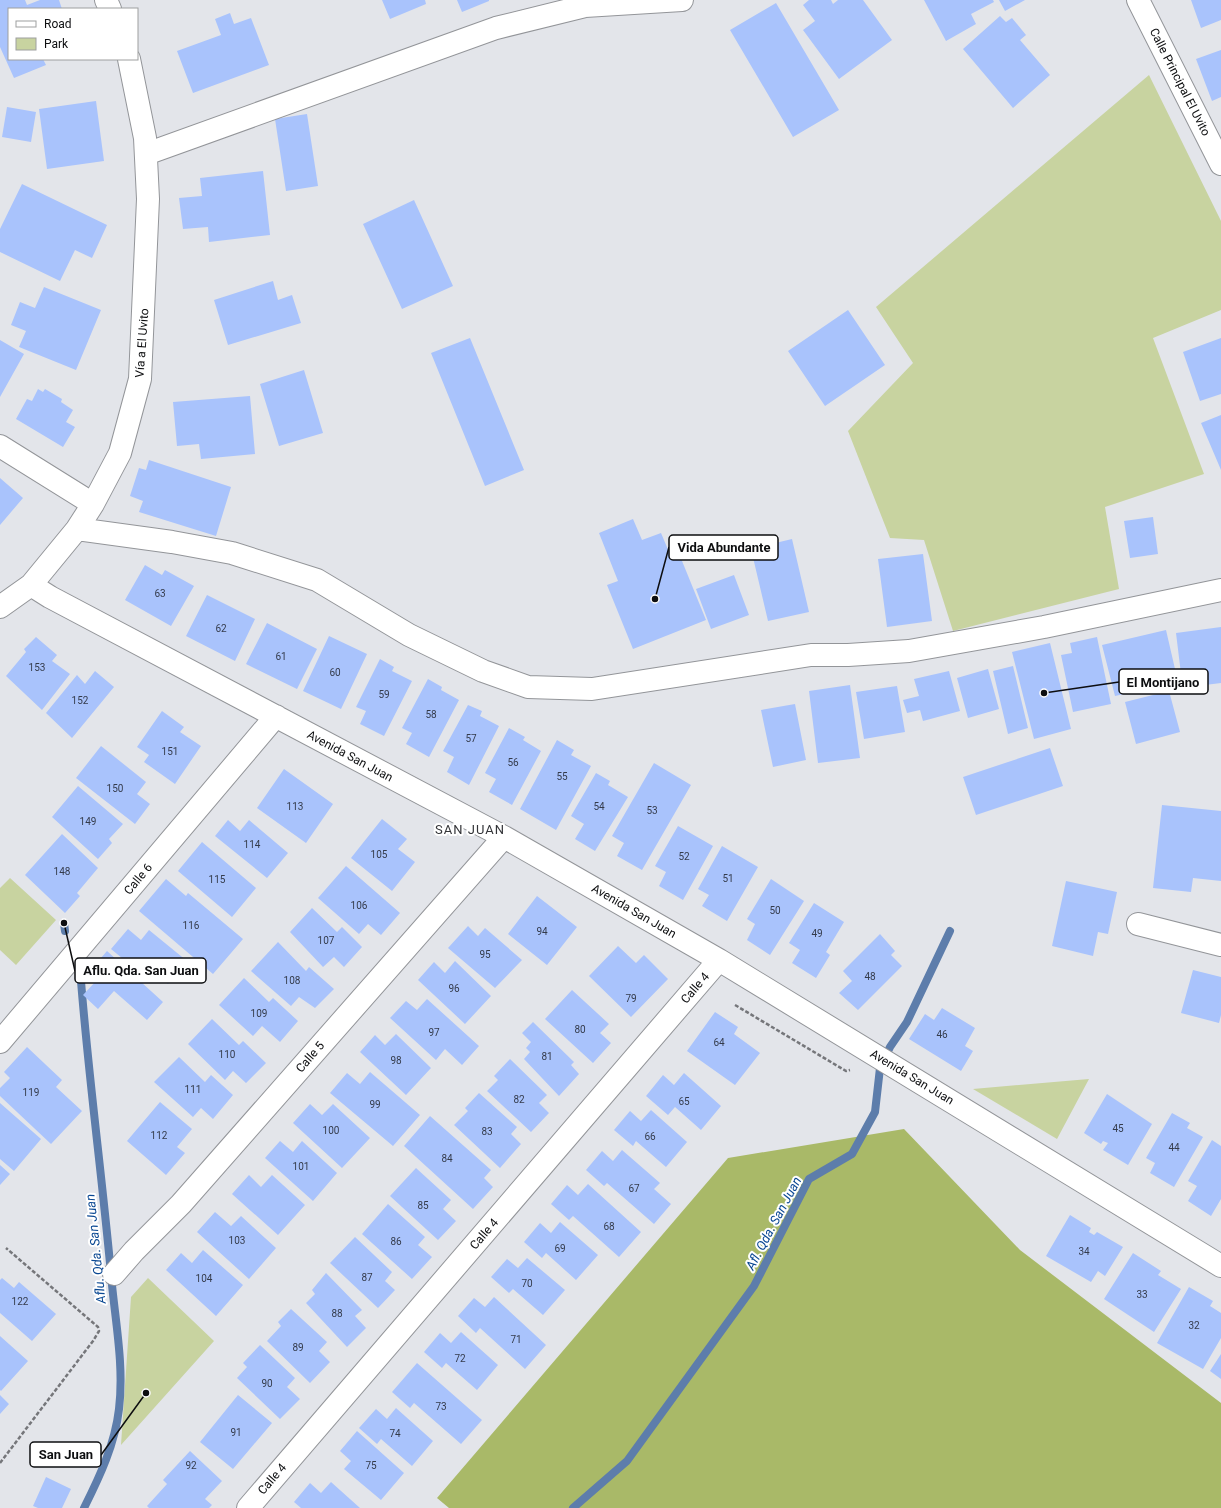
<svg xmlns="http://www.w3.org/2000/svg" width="1221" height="1508" font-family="Roboto,sans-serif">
<rect width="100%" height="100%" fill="#e3e5ea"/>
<path fill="#c8d3a0" d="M1149 75 1221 221V310L1153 338 1204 474 1105 507 1119 589 953 631 924 540 890 538 848 431 913 363 876 307Z
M10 878 56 920 16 965 0 950V888Z
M1089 1079 1057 1139 973 1089Z
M148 1278 214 1341 121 1445 131 1297Z"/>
<path fill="#a9b968" d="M904 1129 1020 1250 1221 1403V1508H449L437 1498 728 1158Z"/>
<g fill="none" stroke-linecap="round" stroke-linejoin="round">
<path stroke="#5d7dab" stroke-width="8" d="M64 923 65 931
M81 981C89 1082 103 1183 112 1285 116 1325 124 1368 119 1409 115 1444 100 1476 84 1508
M573 1508 627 1461 754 1286 809 1179 852 1154 875 1112 880 1068 890 1047 907 1022 950 931"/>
</g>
<path fill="#a9c3fc" d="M0 0H25L27 5 40 0H59L62 9H9V59H43L46 65 14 78 0 47Z
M382 0H425L426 4 390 19Z
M457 0H489V1L462 12Z
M809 0H831L833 4 838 0H863L892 40 839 79 803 30 815 21 803 5Z
M924 0H993L994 2 971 14 976 24 946 41Z
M999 0H1025L1005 11Z
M1191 0H1221V20L1201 28Z
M776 3 839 110 793 137 730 30Z
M230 13 234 24 251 18 269 65 193 93 177 51 221 35 215 19Z
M1000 16 1006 22 1012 18 1026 35 1020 40 1050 75 1013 108 963 49Z
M1221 50V97L1212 101 1196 59Z
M96 101 104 161 47 169 39 109Z
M7 107 36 112 31 142 2 137Z
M307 114 318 186 286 191 275 119Z
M263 171 270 235 209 242 208 227 183 229 179 198 202 196 200 178Z
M22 184 107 225 92 258 75 250 60 281 0 252V229Z
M414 200 453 286 402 309 363 224Z
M273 281 278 300 292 295 301 323 228 345 214 300Z
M44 287 101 310 76 370 19 347 26 331 11 325 20 302 35 308Z
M848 310 885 365 825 406 788 351Z
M470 338 524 470 485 486 431 353Z
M1221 338V394L1200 401 1183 352Z
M0 340 24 354 0 397Z
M304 370 323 433 279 446 260 384Z
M38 389 43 392 45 389 62 399 61 402 73 410 66 422 75 427 63 447 16 419 27 399 32 401Z
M250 396 255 454 201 459 199 444 177 446 173 402Z
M1221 415V470L1201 423Z
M149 460 231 487 216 536 139 512 143 501 130 496 139 468 146 470Z
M0 478 23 498 0 525Z
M1153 517 1158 554 1130 558 1124 521Z
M633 519 642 540 661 533 672 559 680 556 706 620 633 649 607 585 618 581 599 533Z
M792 539 809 612 768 621 751 549Z
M923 554 932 621 887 627 878 559Z
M145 565 162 575 165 570 194 586 171 626 125 600Z
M734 575 749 615 711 629 696 589Z
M207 595 255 619 235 661 186 636Z
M267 623 317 649 297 689 246 664Z
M1221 627V683L1197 686 1195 672 1181 674 1176 633Z
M1166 630 1178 682 1115 696 1102 645Z
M329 636 367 654 341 709 303 691Z
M36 637 57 655 52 661 70 674 42 710 6 676 26 652 24 649Z
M1097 637 1111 704 1073 712 1061 655 1072 653 1070 643Z
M1050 643 1071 729 1034 739 1012 652Z
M380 659 394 667 392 671 412 681 384 736 360 724 366 711 356 707Z
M1013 666 1028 728 1008 734 993 671Z
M988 669 999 709 968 718 957 678Z
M95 671 114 687 72 738 46 713 77 675 85 684Z
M949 671 960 711 923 721 920 710 907 713 903 700 919 696 914 679Z
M428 679 442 687 441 690 459 700 429 757 406 744 412 733 402 728Z
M850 685 860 758 818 763 809 691Z
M897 686 905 732 864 739 856 692Z
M1169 691 1180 732 1136 744 1125 702Z
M795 704 806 760 773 767 761 710Z
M468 705 482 711 480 716 499 726 469 785 447 772 454 757 443 751Z
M162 711 184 727 180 732 201 746 175 784 144 762 149 755 137 747Z
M509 728 525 737 523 740 541 751 512 805 489 792 496 779 485 773Z
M557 740 574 750 571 755 591 766 556 830 520 809Z
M101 746 146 782 137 794 150 804 135 824 76 778Z
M1050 748 1063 786 976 815 963 777Z
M654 763 691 785 642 870 617 856 624 843 612 836Z
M284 769 333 804 306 843 257 808Z
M596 773 610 781 608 785 628 797 595 851 575 839 584 824 571 816Z
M78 786 123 824 109 839 112 843 98 859 52 817Z
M1162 805 1221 811V881L1193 878 1191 892 1153 888Z
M382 819 407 839 398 849 415 862 392 891 351 858Z
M228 820 240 831 249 820 288 853 267 878 215 836Z
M678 826 713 846 683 900 659 886 666 872 655 866Z
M62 834 98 868 77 893 80 896 65 913 25 875Z
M202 842 256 888 232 917 178 871Z
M722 846 758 867 727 921 702 906 709 895 698 889Z
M346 866 400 913 381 935 368 924 359 934 318 898Z
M166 879 186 896 188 893 243 939 213 974 139 911Z
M771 879 804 901 770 955 747 940 755 924 747 919Z
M1066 881 1117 892 1108 934 1098 932 1093 956 1052 946Z
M537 896 577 927 547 965 508 934Z
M814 903 844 922 826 952 830 955 816 978 792 963 800 950 789 943Z
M312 908 337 932 342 927 362 947 344 967 334 957 323 967 290 932Z
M468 926 478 936 485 928 522 960 495 988 448 948Z
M128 929 141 940 149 930 187 961 168 984 140 961 134 968 111 949Z
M880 934 895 951 891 955 902 966 858 1010 839 993 852 981 843 971Z
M278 942 306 971 309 967 334 989 315 1008 299 997 291 1006 251 971Z
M618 946 636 963 644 955 668 979 631 1017 589 976Z
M107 951 163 1002 147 1020 114 991 98 1009 83 995 96 981 88 973Z
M455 961 491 996 465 1024 418 980 434 962 445 973Z
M1193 970 1221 977V1015L1219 1023 1181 1013Z
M244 978 269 1002 273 998 298 1021 280 1042 262 1026 253 1036 219 1005Z
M572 990 609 1024 600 1033 611 1043 593 1063 545 1019Z
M427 999 479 1046 462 1065 445 1049 436 1060 390 1018 406 1001 417 1010Z
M942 1008 975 1028 965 1046 973 1051 961 1071 909 1039 925 1014 934 1020Z
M715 1012 738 1027 734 1034 760 1053 735 1085 687 1051Z
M212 1019 239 1045 243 1041 266 1063 246 1083 233 1071 225 1080 188 1044Z
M533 1022 574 1062 571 1065 579 1074 559 1096 524 1059 530 1052 526 1048 531 1042 522 1033Z
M396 1034 431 1068 406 1095 360 1052 375 1035 385 1045Z
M27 1047 62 1080 56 1087 82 1111 51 1144 0 1096V1088L10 1078 4 1072Z
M179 1057 205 1082 211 1075 233 1095 213 1119 201 1108 193 1117 154 1082Z
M510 1059 547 1095 539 1103 549 1113 531 1132 487 1091 498 1080 494 1076Z
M370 1072 420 1115 393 1146 330 1093 347 1073 360 1084Z
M684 1073 721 1106 701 1130 675 1107 668 1115 646 1096 663 1075 674 1085Z
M479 1093 517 1127 511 1134 521 1144 500 1168 454 1125 468 1111 465 1108Z
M1107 1094 1152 1124 1128 1165 1103 1150 1108 1143 1103 1141 1101 1144 1084 1133Z
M160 1102 192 1129 177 1147 185 1153 166 1175 127 1141Z
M0 1103 41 1139 14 1171 0 1159Z
M310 1104 322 1115 333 1104 370 1138 342 1168 293 1123Z
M651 1110 687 1142 666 1167 636 1141 633 1146 614 1130 630 1111 641 1121Z
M1172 1113 1190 1123 1187 1128 1203 1137 1174 1187 1150 1173 1155 1163 1146 1158Z
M430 1116 491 1170 484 1178 493 1187 473 1209 404 1146Z
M1212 1140 1221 1146V1199L1211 1216 1188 1201 1197 1186 1188 1181Z
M280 1141 293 1152 302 1141 337 1173 313 1201 265 1158Z
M622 1150 660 1183 654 1189 671 1204 654 1224 607 1183 604 1186 586 1170 602 1151 613 1161Z
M0 1165 10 1174 0 1185Z
M416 1168 451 1200 443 1209 456 1221 438 1240 390 1196Z
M249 1175 261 1187 272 1175 305 1205 278 1235 232 1194Z
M588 1184 641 1232 619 1257 573 1216 569 1220 551 1204 567 1185 578 1195Z
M388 1204 425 1237 418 1245 432 1257 412 1279 362 1234Z
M215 1212 231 1226 241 1216 276 1248 249 1279 197 1232Z
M1070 1215 1091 1228 1089 1232 1094 1235 1097 1232 1123 1247 1105 1276 1098 1271 1091 1282 1046 1256Z
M560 1222 598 1255 576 1280 546 1253 542 1258 524 1242 540 1223 551 1233Z
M355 1237 392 1272 385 1281 395 1290 378 1308 330 1263Z
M203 1250 243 1285 216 1316 166 1270 181 1253 192 1263Z
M1133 1253 1161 1271 1158 1275 1181 1289 1154 1332 1104 1299Z
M527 1258 565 1290 543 1315 513 1289 509 1293 491 1277 507 1259 518 1268Z
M326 1273 362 1310 355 1316 366 1328 347 1347 306 1303 315 1294 312 1290Z
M2 1278 14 1288 19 1282 56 1314 32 1341 0 1313V1280Z
M1189 1287 1213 1301 1210 1306 1221 1313V1338L1203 1369 1157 1343Z
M494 1297 546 1345 525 1369 480 1328 476 1333 458 1316 474 1298 485 1307Z
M291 1309 327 1342 319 1351 330 1362 310 1383 267 1341 281 1326 278 1322Z
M461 1332 498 1365 477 1390 446 1363 442 1368 424 1352 440 1333 451 1343Z
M0 1336 28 1361 1 1391 0 1390Z
M260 1345 295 1378 287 1387 300 1399 280 1419 237 1378 247 1367 243 1363Z
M1221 1354V1379L1210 1371Z
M417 1363 482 1420 461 1444 414 1403 410 1408 392 1392Z
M0 1395 9 1404 0 1414Z
M238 1395 272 1423 233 1469 200 1442Z
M396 1408 433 1441 412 1466 381 1439 377 1444 359 1428 376 1409 387 1419Z
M357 1431 404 1473 381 1500 344 1469 351 1461 340 1451Z
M190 1451 222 1481 205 1499 212 1505 209 1508H149L147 1506 167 1484 163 1480Z
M46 1477 71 1489 62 1508H38L33 1506Z
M331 1482 360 1508H301L294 1502 310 1483 321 1493Z"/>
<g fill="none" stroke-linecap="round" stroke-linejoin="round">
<g stroke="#939599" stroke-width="24">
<path id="minor" d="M106 0 110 9
M1138 0 1221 164
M146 154 496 28 585 6 682 0
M0 446 93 504
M77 529 172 542 232 553 317 580 409 635 483 671 528 687 592 689 811 655H848L909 651 1044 627 1221 590
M31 585 50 597 504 837 719 960 1221 1266
M0 607 31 585 77 529 93 504 120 453 140 379 148 199 145 138 129 59
M1138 924 1221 945
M0 1042 276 716
M114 1274 134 1251 181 1204 504 837
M248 1508 719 960"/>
</g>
<path stroke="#75767a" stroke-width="2.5" stroke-dasharray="4 2" stroke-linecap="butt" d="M735 1005 846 1071 850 1070
M0 1463 93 1341 99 1331 98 1327 6 1248"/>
<use href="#minor" stroke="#fff" stroke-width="22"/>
</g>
<g text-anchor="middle" stroke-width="4" stroke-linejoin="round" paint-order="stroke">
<g font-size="10" fill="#343b4b">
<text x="160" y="597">63</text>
<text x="221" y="632">62</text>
<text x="281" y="660">61</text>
<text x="37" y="671">153</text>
<text x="335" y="676">60</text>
<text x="384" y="698">59</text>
<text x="80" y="704">152</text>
<text x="431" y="718">58</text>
<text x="471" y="742">57</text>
<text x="170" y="755">151</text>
<text x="513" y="766">56</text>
<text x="562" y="780">55</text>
<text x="115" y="792">150</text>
<text x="295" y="810">113</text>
<text x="599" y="810">54</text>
<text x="652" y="814">53</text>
<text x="88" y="825">149</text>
<text x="252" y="848">114</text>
<text x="379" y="858">105</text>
<text x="684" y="860">52</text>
<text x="62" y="875">148</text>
<text x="728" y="882">51</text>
<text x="217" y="883">115</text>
<text x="359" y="909">106</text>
<text x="775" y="914">50</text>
<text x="191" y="929">116</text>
<text x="542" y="935">94</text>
<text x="817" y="937">49</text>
<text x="326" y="944">107</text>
<text x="485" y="958">95</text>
<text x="870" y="980">48</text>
<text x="292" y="984">108</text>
<text x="454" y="992">96</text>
<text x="631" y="1002">79</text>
<text x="259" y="1017">109</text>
<text x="580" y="1033">80</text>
<text x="434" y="1036">97</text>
<text x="942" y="1038">46</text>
<text x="719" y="1046">64</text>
<text x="227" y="1058">110</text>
<text x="547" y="1060">81</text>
<text x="396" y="1064">98</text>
<text x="193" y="1093">111</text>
<text x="31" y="1096">119</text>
<text x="519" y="1103">82</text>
<text x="684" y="1105">65</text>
<text x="375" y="1108">99</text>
<text x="1118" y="1132">45</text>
<text x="331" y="1134">100</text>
<text x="487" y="1135">83</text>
<text x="159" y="1139">112</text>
<text x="650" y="1140">66</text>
<text x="1174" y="1151">44</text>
<text x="447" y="1162">84</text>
<text x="301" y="1170">101</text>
<text x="634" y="1192">67</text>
<text x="423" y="1209">85</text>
<text x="609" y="1230">68</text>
<text x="237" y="1244">103</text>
<text x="396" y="1245">86</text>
<text x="560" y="1252">69</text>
<text x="1084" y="1255">34</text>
<text x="367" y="1281">87</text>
<text x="204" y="1282">104</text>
<text x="527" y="1287">70</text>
<text x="1142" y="1298">33</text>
<text x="20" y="1305">122</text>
<text x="337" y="1317">88</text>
<text x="1194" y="1329">32</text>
<text x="516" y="1343">71</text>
<text x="298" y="1351">89</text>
<text x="460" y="1362">72</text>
<text x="267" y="1387">90</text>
<text x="441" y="1410">73</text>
<text x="236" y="1436">91</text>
<text x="395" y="1437">74</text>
<text x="191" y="1469">92</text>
<text x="371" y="1469">75</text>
</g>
<g font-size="12" fill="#0d0e10" stroke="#fff">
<text transform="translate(1180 82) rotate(63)" y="4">Calle Principal El Uvito</text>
<text transform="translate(142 343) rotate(-86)" y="4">Vía a El Uvito</text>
<text transform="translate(350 756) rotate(28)" y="4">Avenida San Juan</text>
<text transform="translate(138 879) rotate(-50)" y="4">Calle 6</text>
<text transform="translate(634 911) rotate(30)" y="4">Avenida San Juan</text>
<text transform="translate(695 988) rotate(-49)" y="4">Calle 4</text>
<text transform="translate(310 1057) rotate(-49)" y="4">Calle 5</text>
<text transform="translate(912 1077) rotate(31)" y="4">Avenida San Juan</text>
<text transform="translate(484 1234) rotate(-49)" y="4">Calle 4</text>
<text transform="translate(272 1479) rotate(-49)" y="4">Calle 4</text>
</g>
<g font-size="13" letter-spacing="1" fill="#333438" stroke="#fff">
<text x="470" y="834">SAN JUAN</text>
</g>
<g font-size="13" font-style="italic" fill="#094792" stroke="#fff">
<text transform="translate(773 1223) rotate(-62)" y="5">Afl. Qda. San Juan</text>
<text transform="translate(95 1249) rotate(-96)" y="5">Aflu. Qda. San Juan</text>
</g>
</g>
<path fill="none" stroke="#0d0e10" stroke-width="1.5" d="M655 599L669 547M1044 693L1119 682M64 923L75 971M146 1393L101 1455"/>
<g fill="#0d0e10" stroke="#fff" stroke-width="1.5">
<circle cx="655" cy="599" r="4"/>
<circle cx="1044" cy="693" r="4"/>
<circle cx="64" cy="923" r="4"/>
<circle cx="146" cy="1393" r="4"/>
</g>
<g fill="#fff" stroke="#0d0e10" stroke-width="1.5">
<rect x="669" y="535" width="109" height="25" rx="4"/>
<rect x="1119" y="669" width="89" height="25" rx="4"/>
<rect x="75" y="958" width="131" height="25" rx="4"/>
<rect x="30" y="1442" width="71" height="25" rx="4"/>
</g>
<g font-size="13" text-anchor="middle" font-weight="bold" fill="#0d0e10">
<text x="724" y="552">Vida Abundante</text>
<text x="1163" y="687">El Montijano</text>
<text x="141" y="975">Aflu. Qda. San Juan</text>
<text x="66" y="1459">San Juan</text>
</g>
<rect x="8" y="8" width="130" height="52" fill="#ffffff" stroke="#9e9f9f"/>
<rect x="16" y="21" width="20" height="6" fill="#ffffff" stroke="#9e9f9f"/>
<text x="44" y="28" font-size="12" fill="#0d0e10">Road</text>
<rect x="16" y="38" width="20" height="12" fill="#c8d3a0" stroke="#9e9f9f"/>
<text x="44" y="48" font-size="12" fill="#0d0e10">Park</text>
</svg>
